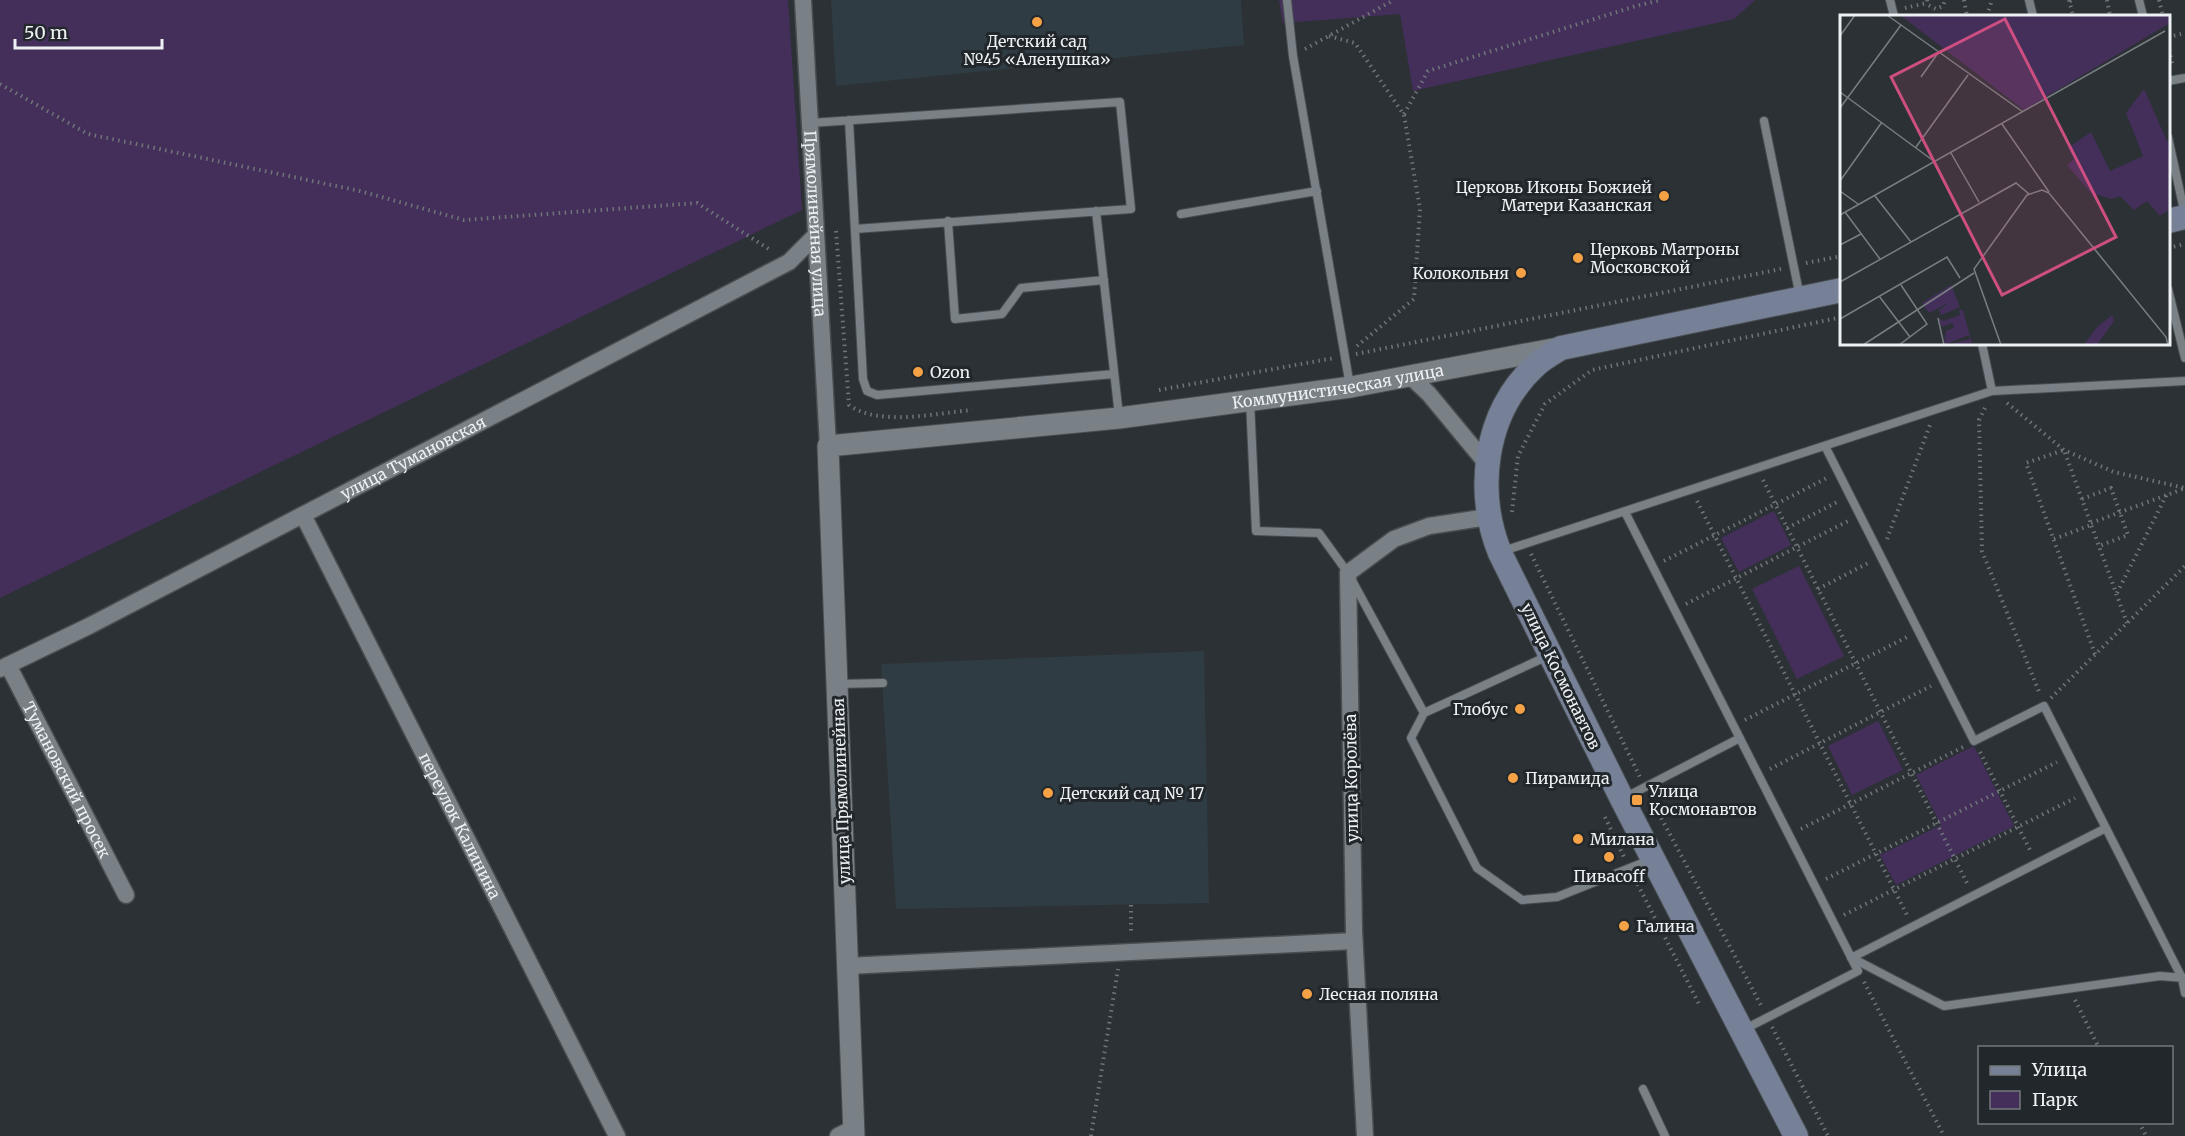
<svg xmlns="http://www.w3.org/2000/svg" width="2185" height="1136" font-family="Merriweather,serif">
<rect width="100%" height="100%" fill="#2b3135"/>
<path fill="#303c43" d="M831 0H1241L1244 45 836 86Z
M1204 651 1209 903 896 909 881 664Z"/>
<path fill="#442f5a" d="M0 0H788L802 210 0 598Z
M1279 0H1755L1734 19 1413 91 1400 14 1283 23Z
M1774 511 1791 545 1739 572 1721 538Z
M1799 566 1844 656 1797 679 1752 589Z
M1878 721 1903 770 1852 795 1828 746Z
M1974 746 2014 826 1896 885 1880 855 1941 825 1916 775Z"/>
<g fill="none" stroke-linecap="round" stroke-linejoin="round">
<g stroke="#484d50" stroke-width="10">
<path id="service" d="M1287 0 1293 56 1350 386
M1890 0 1894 16
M2029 0 2033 16
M2139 0 2143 16
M2168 81 2185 78
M849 120 863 379 867 391 877 395 1114 374
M1764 121 1800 297
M810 123 1120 102 1131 209 855 229
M2168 137 2185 215
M1096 211 1119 416
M1181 214 1317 191
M948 221 955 319 1002 314 1021 288 1104 280
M2168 289 2185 358
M1982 344 1992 391
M1250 401 1256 531 1319 533 1348 573 1424 713 1550 655
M1825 446 1974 741 2044 706 2182 978 2185 993
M1625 512 1858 971 1743 1030
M1500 552 1992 391 2185 381
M838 684 883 683
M1424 713 1411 738 1477 868 1522 900 1557 897 1650 860
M1622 799 1740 738
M1851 958 2106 828
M1852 958 1944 1006 2160 976 2185 978
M1643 1089 1665 1136"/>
</g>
<g stroke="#484d50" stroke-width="19">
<g id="minor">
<path id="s1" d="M803 0 828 446"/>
<path d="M1410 376 1429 394 1486 463"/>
<path id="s2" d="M303 515 617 1136"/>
<path id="s3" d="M8 665 126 895"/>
<path id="s4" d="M0 669 89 626 789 262 816 235"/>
<path d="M847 966 1354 941"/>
<path d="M838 1136 854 1128"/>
<path d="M1365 1136 1354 931 1348 573 1394 539 1429 526 1488 517"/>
</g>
</g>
<g stroke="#484d50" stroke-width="23">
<g id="tertiary">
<path id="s5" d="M854 1136 828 446 1119 418 1351 387 1558 348"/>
</g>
</g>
<g stroke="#484d50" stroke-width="26">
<path id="secondary" d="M2168 221 2185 217
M1796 1136 1622 799 1500 553C1475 491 1484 413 1535 366 1542 359 1553 353 1561 348L1842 290"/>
</g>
<path stroke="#707579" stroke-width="4" stroke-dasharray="1.5 4.5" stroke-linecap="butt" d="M1927 0 1928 5 1936 9 1943 6 1945 0
M1964 0 1967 16
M2069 0 2073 16
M2107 0 2110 16
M2159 0 2163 16
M2070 1 2076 0
M1905 8 1927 3
M1987 16 1992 0
M1329 36 1355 43 1404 115 1420 209 1414 299 1357 346
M2168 37 2181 34
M2168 44 2173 67
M1305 49 1394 0
M0 84 88 134 360 191 464 220 697 203 772 251
M1404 114 1428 71 1636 6 1661 0
M836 231 849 405C879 427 937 413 972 410
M2168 248 2185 244
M1806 263 1842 256
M1356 354 1781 269
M1159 390 1334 358
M2007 403 2064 450 2114 472 2185 488
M1985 408 1979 420 1982 551 2040 694
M1763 480 1968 885
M2082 499 2111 488 2128 535 2099 546
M1697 501 1907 915
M1512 512 1518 456 1545 404 1592 370 1842 317
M2091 523 2183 489
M1787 528 1839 501
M1887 539 1930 425
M2054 539 2091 525
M1531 554 1640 777
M1664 561 1829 477
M1818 589 1870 562
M2117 593 2167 494
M1686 604 1848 521
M2095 654 2026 463 2064 450 2127 623
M2051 698 2185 566
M1745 720 1907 637
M1980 752 2031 852
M1770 769 1931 686
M1650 797 1762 1007
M1605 817 1625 859
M1801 829 1963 747
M1635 879 1700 1006
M1826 879 2057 762
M1131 905V934
M1844 915 2075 798
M1864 982 1944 1136
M2075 1000 2099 1048
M1772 1027 1828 1136
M2139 1122 2146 1136
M1091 1136 1118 969"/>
<use href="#service" stroke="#7a8186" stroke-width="8"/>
<use href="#minor" stroke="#7a8186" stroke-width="16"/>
<use href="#tertiary" stroke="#7a8186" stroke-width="21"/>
<use href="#secondary" stroke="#768097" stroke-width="24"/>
</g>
<g fill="#f5a246" stroke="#21272b" stroke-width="2">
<circle cx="1037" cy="22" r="6"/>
<circle cx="1664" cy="196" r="6"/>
<circle cx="1578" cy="258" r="6"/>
<circle cx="1521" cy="273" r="6"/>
<circle cx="918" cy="372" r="6"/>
<circle cx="1520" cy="709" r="6"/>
<circle cx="1513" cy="778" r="6"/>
<circle cx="1048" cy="793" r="6"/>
<rect x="1631" y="794" width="12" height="12" rx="3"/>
<circle cx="1578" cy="839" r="6"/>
<circle cx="1609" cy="857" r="6"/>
<circle cx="1624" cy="926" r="6"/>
<circle cx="1307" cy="994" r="6"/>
</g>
<g text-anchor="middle" stroke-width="6" stroke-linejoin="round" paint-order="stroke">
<g font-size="16" fill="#eef1f4" stroke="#21272b" text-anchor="start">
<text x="1037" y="47" text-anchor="middle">Детский сад<tspan x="1037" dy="18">№45 «Аленушка»</tspan></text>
<text x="1652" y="193" text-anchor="end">Церковь Иконы Божией<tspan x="1652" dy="18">Матери Казанская</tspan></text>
<text x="1590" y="255">Церковь Матроны<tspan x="1590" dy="18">Московской</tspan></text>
<text x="1509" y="279" text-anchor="end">Колокольня</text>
<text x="930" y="378">Ozon</text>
<text x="1508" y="715" text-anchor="end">Глобус</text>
<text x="1525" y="784">Пирамида</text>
<text x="1649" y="797">Улица<tspan x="1649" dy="18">Космонавтов</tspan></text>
<text x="1060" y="799">Детский сад № 17</text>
<text x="1590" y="845">Милана</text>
<text x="1609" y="882" text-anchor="middle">Пивасоff</text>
<text x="1636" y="932">Галина</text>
<text x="1319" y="1000">Лесная поляна</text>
</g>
<g font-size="16" fill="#eef1f4" stroke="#21272b">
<text dy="6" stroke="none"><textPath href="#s1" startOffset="224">Прямолинейная улица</textPath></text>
<text dy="6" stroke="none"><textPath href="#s5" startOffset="1204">Коммунистическая улица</textPath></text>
<text dy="6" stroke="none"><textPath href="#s4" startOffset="464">улица Тумановская</textPath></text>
<text transform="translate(1561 676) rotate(64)" y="6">улица Космонавтов</text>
<text transform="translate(1351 778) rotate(-91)" y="6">улица Королёва</text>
<text dy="6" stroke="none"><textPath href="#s3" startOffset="129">Тумановский просек</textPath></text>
<text transform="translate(841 791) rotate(-92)" y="6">улица Прямолинейная</text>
<text dy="6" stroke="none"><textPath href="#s2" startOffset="348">переулок Калинина</textPath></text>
</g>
</g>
<g transform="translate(1840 15)">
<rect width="330" height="330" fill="#2b3135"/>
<path d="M60 0H330V8L184 95ZM304 74 327 126 330 125V199L327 196 320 201 307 186 294 195 280 181 272 184 251 178 227 150 234 144 228 133 251 117 270 156 303 141 286 98ZM111 270 120 292 101 300 99 295 110 287 89 298 82 288ZM119 295H123L132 328 108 330 130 324 129 320 104 330 106 316 114 313 112 308 102 312 98 303 103 306 120 300ZM272 300 274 306 257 330H244L256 313Z" fill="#442f5a"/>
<path fill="none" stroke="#797e81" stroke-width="1.5" d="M47 0 183 97M0 21 15 0M81 62 98 38M0 77 95 147M0 93 61 10M162 109 209 177M76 132 128 60M111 138 139 187M0 166 42 107M0 176 18 189M35 181 71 227M5 197 40 244M0 200 325 16M0 230 21 219M0 267 176 168 189 179M39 281 70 322M98 303 104 330M0 304 107 242 120 263M23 330 134 258M59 330 87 309 61 270M161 330 134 254 187 180 202 175 209 178 326 322 328 330"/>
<path fill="#cd4e81" fill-opacity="0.15" stroke="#cd4e81" stroke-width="3" d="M165 4 276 222 162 280 51 62Z"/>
<rect width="330" height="330" fill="none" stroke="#eef1f4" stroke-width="3"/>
</g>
<rect x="1978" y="1046" width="195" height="78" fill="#21272b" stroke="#73787b" stroke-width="1.5"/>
<rect x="1990" y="1066" width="30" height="9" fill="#768097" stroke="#73787b" stroke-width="1.5"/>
<text x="2032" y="1076" font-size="18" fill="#eef1f4">Улица</text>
<rect x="1990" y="1091" width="30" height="18" fill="#442f5a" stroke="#73787b" stroke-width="1.5"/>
<text x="2032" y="1106" font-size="18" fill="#eef1f4">Парк</text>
<path d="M15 39v9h147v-9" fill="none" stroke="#eef1f4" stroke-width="3"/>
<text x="24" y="39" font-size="18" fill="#eef1f4" stroke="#21272b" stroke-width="4.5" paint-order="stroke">50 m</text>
</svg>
